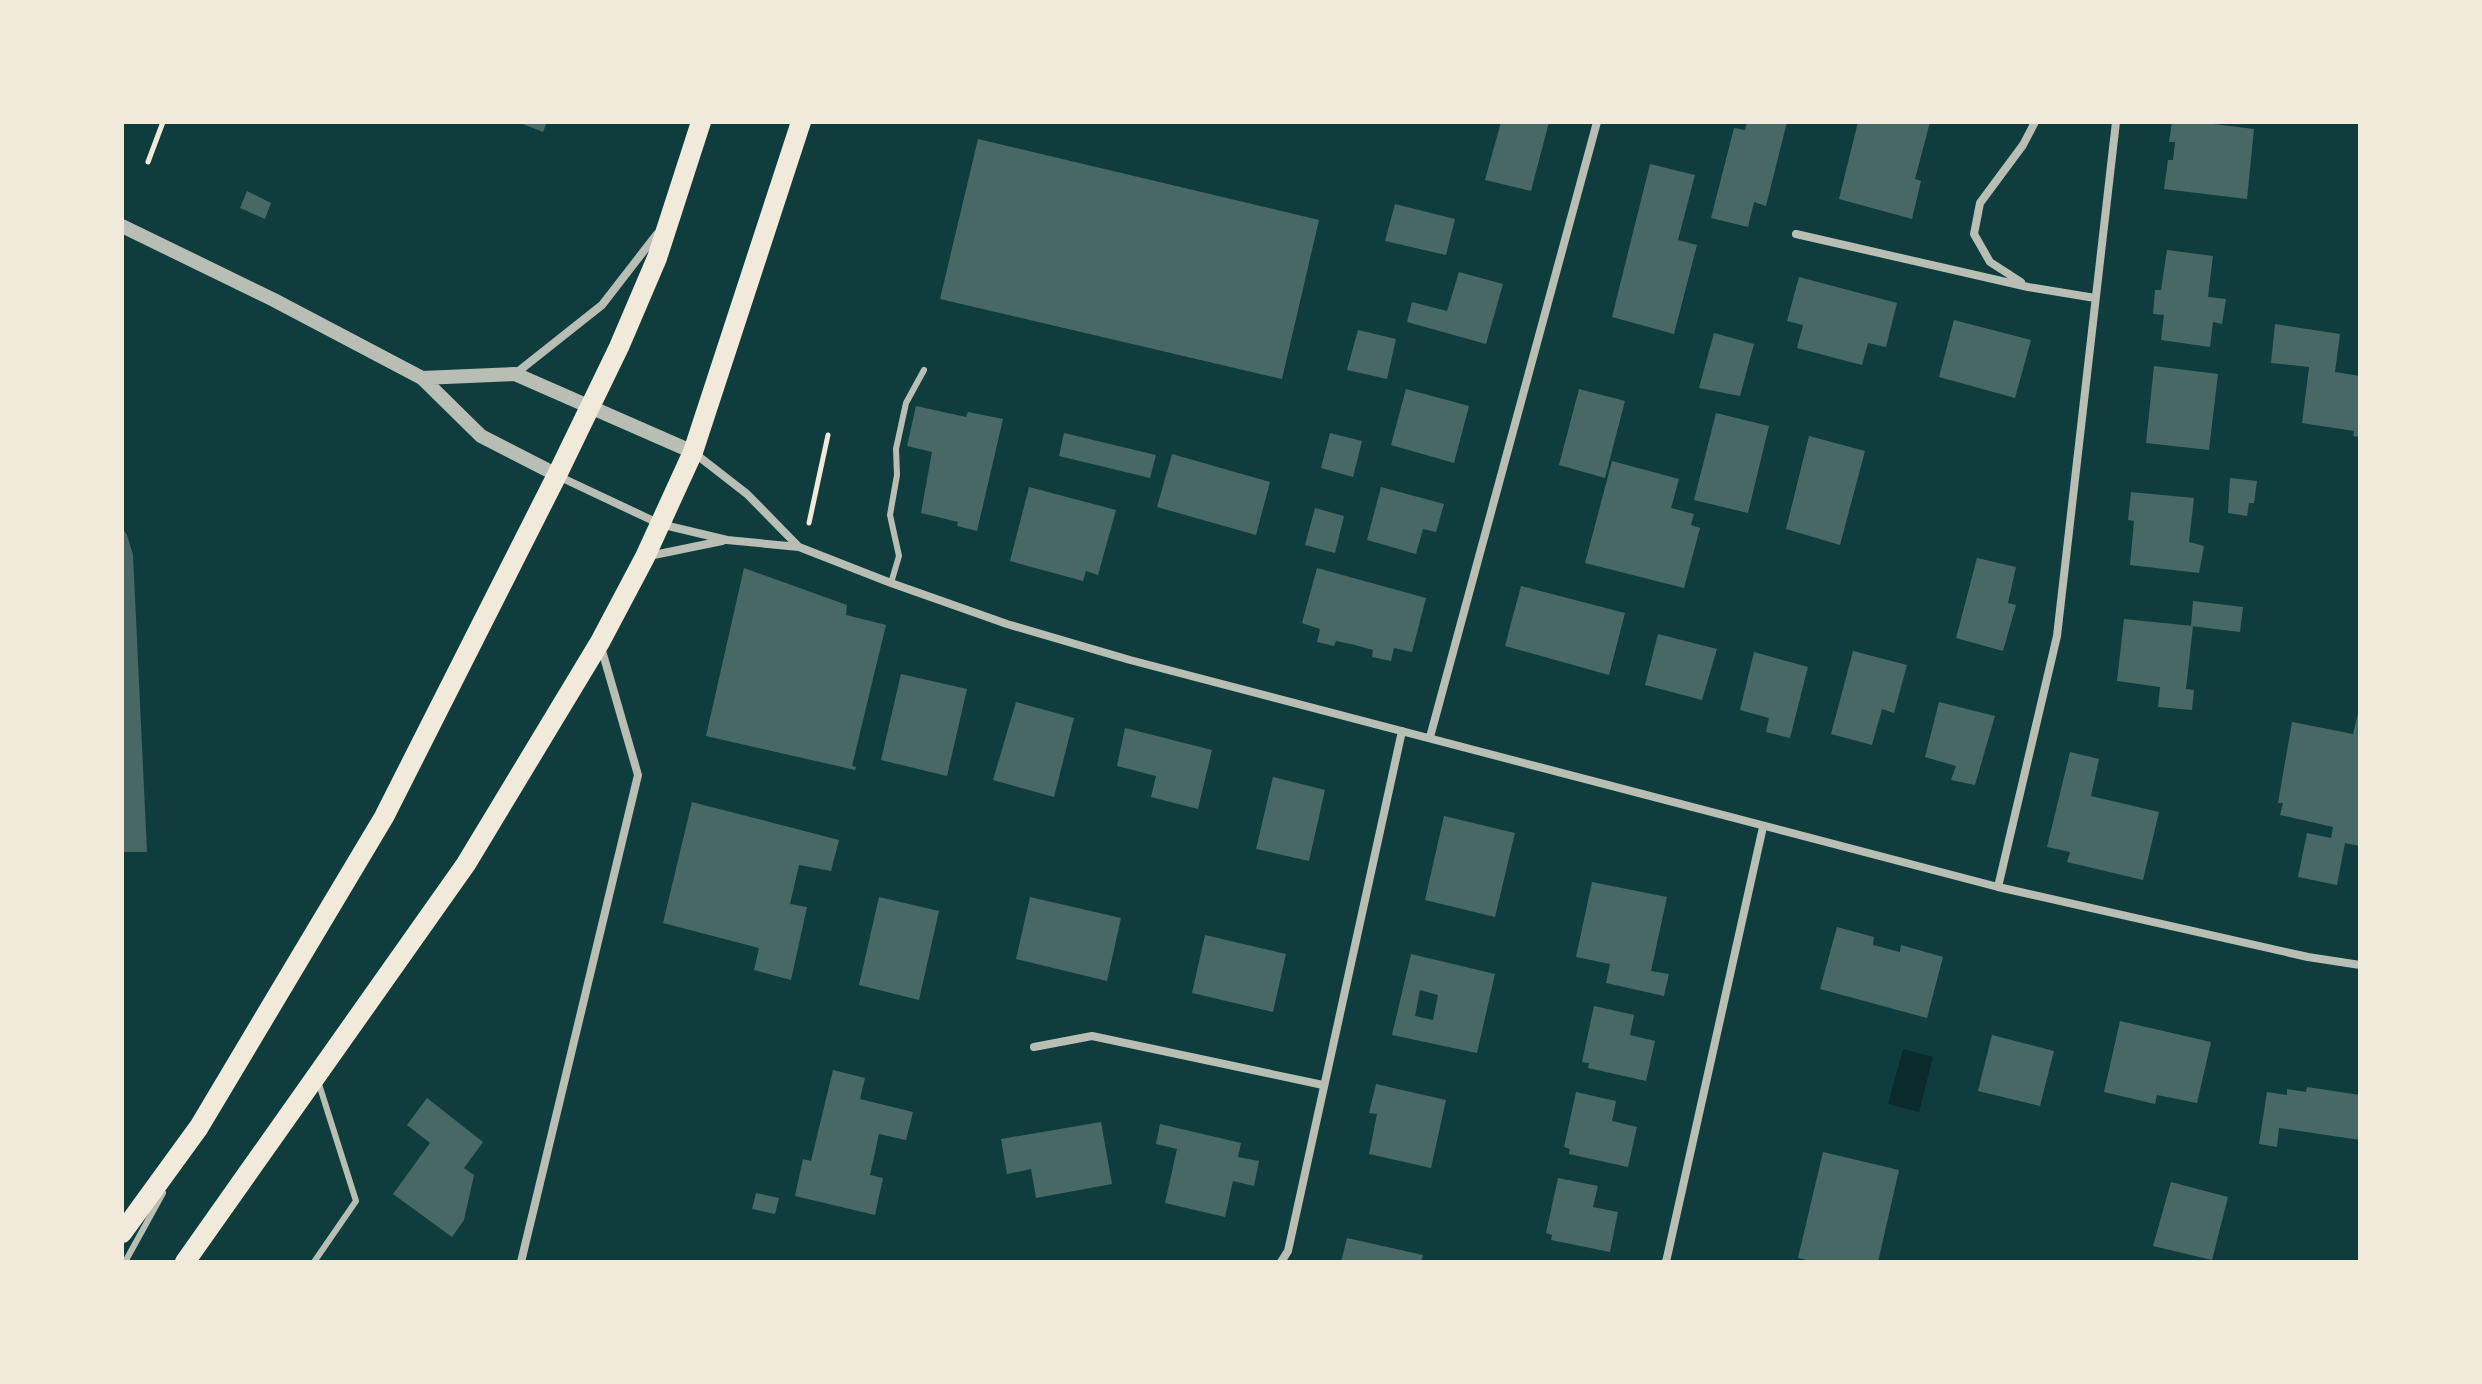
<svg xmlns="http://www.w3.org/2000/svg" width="2482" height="1384" font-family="Overpass,sans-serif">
<rect width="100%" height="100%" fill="#0f3d3e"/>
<path fill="#0a2a2b" d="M1903 1049 1933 1057 1919 1112 1888 1104Z"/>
<path fill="#486865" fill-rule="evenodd" d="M518 122H547L543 132Z
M1501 122H1549L1531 191 1485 180Z
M1747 122H1787L1766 206 1754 202 1748 227 1711 218 1734 128 1745 130Z
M1858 122H1930L1915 179 1921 181 1912 219 1839 199Z
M2172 122H2197L2254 129 2247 199 2164 189 2168 160H2173L2175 142H2169Z
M978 139 1319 220 1282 379 940 299Z
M1650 164 1695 175 1678 240 1697 245 1674 334 1612 317Z
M247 191 271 203 265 219 240 208Z
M1395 204 1455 219 1446 255 1385 241Z
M2167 250 2213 256 2208 297 2226 299 2222 324 2213 322 2210 347 2161 340 2164 315 2153 314 2155 290H2161Z
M1459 272 1503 284 1486 344 1407 322 1412 302 1447 311Z
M1799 277 1897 303 1886 347 1868 343 1862 365 1797 348 1803 325 1787 321Z
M1954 320 2031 340 2015 398 1939 377Z
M2275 324 2340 334 2335 372 2360 376V437L2353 436 2354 431 2302 423 2309 367 2271 363Z
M1358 330 1396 339 1387 379 1347 370Z
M1714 333 1754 344 1740 396 1699 388Z
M2154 366 2218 374 2209 450 2146 443Z
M1406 389 1469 406 1454 463 1391 445Z
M1579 389 1625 401 1605 478 1559 465Z
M916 406 966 417 968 412 1003 419 977 531 957 526 958 522 921 513 932 452 907 446Z
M1716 413 1769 426 1748 513 1694 500Z
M1064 433 1156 455 1150 478 1059 456Z
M1330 433 1362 441 1353 477 1321 468Z
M1809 436 1865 451 1840 545 1786 529Z
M1172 454 1270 482 1256 535 1157 507Z
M1612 461 1679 479 1671 508 1694 514 1691 525 1700 528 1684 588 1585 563Z
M2230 478 2257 481 2254 503H2249L2247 516 2228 513Z
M1029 487 1116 510 1098 575 1086 571 1083 581 1010 561Z
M1381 487 1444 504 1436 532 1423 529 1416 554 1367 540Z
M2131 492 2194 498 2189 542 2204 546 2199 573 2130 565 2134 521 2128 520Z
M1315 508 1344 516 1335 553 1305 545Z
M122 528 127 535 133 555 147 852H122Z
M1977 558 2016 567 2008 603 2016 605 2003 651 1956 638Z
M744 568 847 605 846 615 886 625 852 766 856 767 855 770 706 736Z
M1317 568 1426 598 1412 652 1394 648 1391 661 1372 657 1373 650 1355 645 1336 641 1334 646 1317 642 1320 629 1302 623Z
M1521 586 1625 613 1609 675 1505 646Z
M2193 601 2243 607 2240 632 2191 626Z
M2124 619 2193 626 2186 689 2194 690 2192 710 2158 707 2160 687 2117 681Z
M1658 634 1717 649 1702 700 1645 685Z
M1853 651 1907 665 1894 713 1882 709 1872 745 1831 734Z
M1754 652 1808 667 1790 738 1766 732 1769 718 1740 710Z
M901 674 967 689 947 776 881 760Z
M1016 702 1074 718 1054 797 993 780Z
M1939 702 1995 716 1975 785 1951 780 1956 766 1925 757Z
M2359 709 2360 846 2345 843 2337 885 2298 877 2307 833 2331 838 2333 827 2280 815 2283 803H2278L2292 722 2353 734Z
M1125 728 1212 750 1198 809 1151 797 1156 776 1117 766Z
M2070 752 2099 759 2091 796 2159 812 2143 880 2067 862 2070 852 2047 847Z
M1273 777 1325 790 1309 861 1256 849Z
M692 802 839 840 831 871 799 865 790 904 807 907 791 980 754 970 759 948 663 923Z
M1444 816 1515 833 1495 917 1425 900Z
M1592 882 1667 897 1651 971 1669 974 1664 996 1606 983 1610 964 1576 957Z
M879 897 939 911 919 1000 859 985Z
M1030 897 1121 918 1107 981 1016 959Z
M1837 927 1874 937 1873 945 1900 952 1901 945 1943 957 1927 1018 1820 989Z
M1205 935 1286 954 1273 1012 1192 993Z
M1411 954 1495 974 1477 1053 1392 1035ZM1420 990 1438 995 1433 1020 1415 1016Z
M1594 1006 1634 1015 1630 1035 1655 1041 1646 1081 1588 1068 1589 1063 1582 1062Z
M2120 1021 2211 1042 2197 1103 2157 1095 2155 1104 2104 1092Z
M1992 1035 2054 1051 2040 1106 1978 1091Z
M833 1070 865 1078 860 1099 913 1112 906 1140 879 1134 870 1175 883 1178 875 1215 795 1196 803 1159 811 1161Z
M1376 1084 1446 1100 1431 1168 1369 1154 1377 1114 1369 1113Z
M2307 1087 2360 1095V1140L2279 1128 2277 1147 2259 1144 2267 1092 2287 1095V1089L2306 1092Z
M1576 1092 1616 1101 1612 1121 1637 1127 1628 1167 1569 1154 1570 1149 1564 1147Z
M427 1098 483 1142 464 1168 474 1175 464 1220 452 1237 393 1194 430 1143 407 1125Z
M1101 1122 1112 1184 1036 1198 1031 1169 1007 1174 1001 1139Z
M1160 1124 1241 1143 1238 1157 1259 1161 1254 1186 1233 1181 1225 1217 1165 1203 1177 1149 1156 1144Z
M1823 1152 1899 1170 1878 1262H1816L1798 1258Z
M1558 1178 1598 1186 1593 1207 1618 1212 1610 1252 1551 1240 1552 1235 1546 1233Z
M2171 1182 2228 1197 2212 1260 2153 1246Z
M756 1193 779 1198 775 1214 752 1209Z
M1347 1238 1423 1255 1421 1262H1341Z"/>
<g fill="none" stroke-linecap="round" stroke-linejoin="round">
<path stroke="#f1e9da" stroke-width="5" d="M148 162 163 122
M809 523 828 435"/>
<path stroke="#b8beb3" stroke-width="6" d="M891 583 899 556 890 515 897 475 896 449 906 403 924 370
M125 1262 163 1193
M314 1262 356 1201 318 1081"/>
<path stroke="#b8beb3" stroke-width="8" d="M1796 234 2028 287 2095 298
M2021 282 1990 262 1974 234 1980 203 2023 145 2035 122
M515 374 602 305 657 234
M693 452 747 494 798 546
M558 476 660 524 727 540 799 547 891 583 1007 624 1130 660 1998 887 2308 957 2360 965
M649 556 722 541
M1430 737 1597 122
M1998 887 2057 636 2116 122
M1034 1047 1092 1036 1323 1085
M521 1262 638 775 601 647
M1281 1262 1288 1251 1402 731
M1666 1262 1763 827"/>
<path stroke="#b8beb3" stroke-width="14" d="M122 226 274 300 422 378 515 374 693 452
M422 378 481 436 557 475"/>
<path stroke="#f1e9da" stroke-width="20" d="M122 1233 199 1127 384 817 557 475 619 347 657 258 701 122
M185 1262 466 864 600 642 645 557 693 452 801 122"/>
</g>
<rect width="2482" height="1384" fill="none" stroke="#f1e9da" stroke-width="248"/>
</svg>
